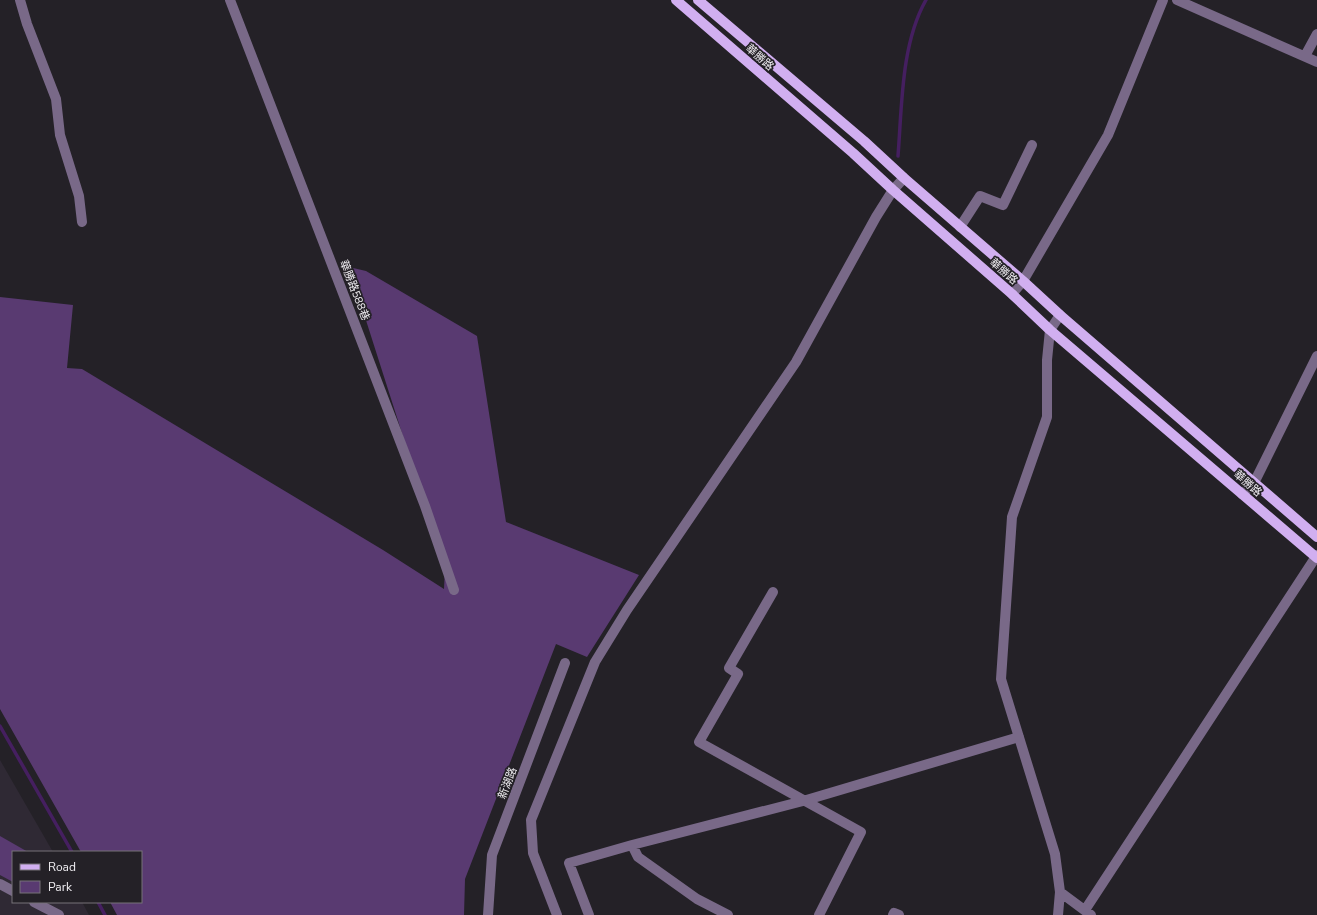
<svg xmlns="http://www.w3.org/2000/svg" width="1317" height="915" font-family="'Nunito Sans','Noto Sans TC',sans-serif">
<rect width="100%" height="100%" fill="#242127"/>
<path fill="#2f2934" d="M0 760 53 852H13V902H82L89 915H0Z"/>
<path fill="#593a71" d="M349 267 366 271 477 336 506 522 639 575 587 657 556 644 465 879 464 915H117L110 902H141V852H81L0 709V297L73 305 67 368 82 369 383 550 444 589 445 568Z
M0 836 28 852H13V882L0 875Z"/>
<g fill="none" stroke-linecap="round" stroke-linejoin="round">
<path stroke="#451f60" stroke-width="3.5" d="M898 156C902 106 901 44 926 0
M0 726 72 852
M98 902 105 915"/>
<path stroke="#796988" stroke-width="10" d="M20 0 27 24 56 99 60 135 79 196 82 222
M230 0 425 506 454 590
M1177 0 1317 62
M1305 56 1317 34
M960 227 980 196 1003 205 1032 145
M1012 294 1023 281 1108 135 1163 0
M1060 315 1050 330 1047 360V417L1012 517 1001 679 1055 854 1060 892 1091 915
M1242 494 1254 483 1317 356
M773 592 729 668 738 674 699 742 861 832 819 915
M632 845 638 857 697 899 728 915
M0 884 13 891
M34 902 59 915
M1085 910 1317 555
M488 915 492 855 565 663
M557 915 533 853 531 820 595 662 627 610 796 362 876 217 893 190 904 178
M589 915 569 863 632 845 803 801 1019 737
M893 915 894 913 899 915
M1058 915 1060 892"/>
<path stroke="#d1aff0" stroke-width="10" d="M676 0 853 153 893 190 1012 294 1050 330 1317 558
M698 0 864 141 904 178 1023 281 1060 315 1317 537"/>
</g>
<g text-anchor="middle" stroke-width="3.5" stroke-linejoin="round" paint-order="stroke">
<g font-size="11" fill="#f0eef2" stroke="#242127">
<text transform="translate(760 57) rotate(41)" y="4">華勝路</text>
<text transform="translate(1004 271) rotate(41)" y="4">華勝路</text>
<text transform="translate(355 290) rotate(69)" y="4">華勝路588巷</text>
<text transform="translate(1248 483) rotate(41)" y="4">華勝路</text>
<text transform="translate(507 783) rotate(-69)" y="4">新湖路</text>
</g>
</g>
<rect x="12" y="851" width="130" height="52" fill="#242127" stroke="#767378"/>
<rect x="20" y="864" width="20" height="6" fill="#d1aff0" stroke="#767378"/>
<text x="48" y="871" font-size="12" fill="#f0eef2">Road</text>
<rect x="20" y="881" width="20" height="12" fill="#593a71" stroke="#767378"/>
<text x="48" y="891" font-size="12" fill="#f0eef2">Park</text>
</svg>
